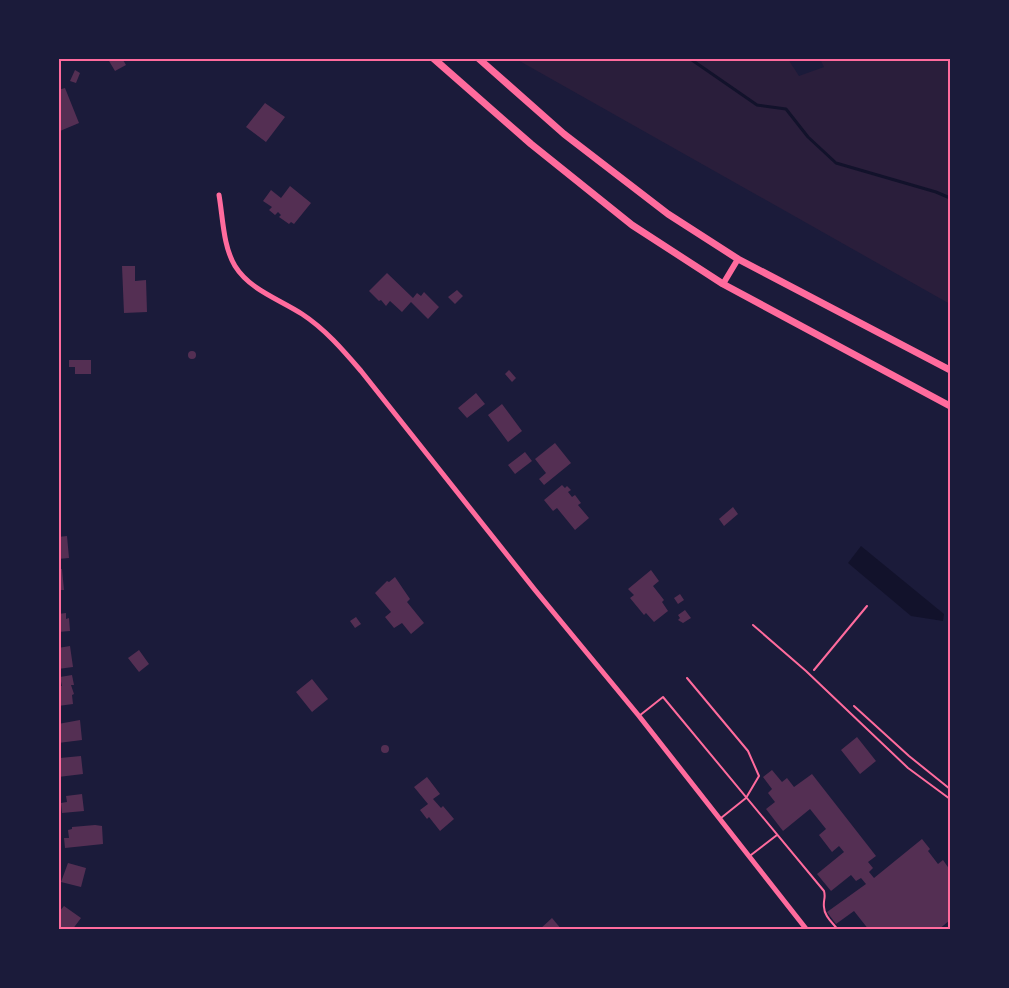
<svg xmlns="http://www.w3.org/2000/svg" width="1009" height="988" font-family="'Golos Text',sans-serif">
<rect width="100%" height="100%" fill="#1b1b3a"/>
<path fill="#2a1e3b" d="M516 59H788L799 76 824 67 820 59H950V304Z"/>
<path fill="#12122b" d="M861 546 944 614 943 621 911 616 848 563Z"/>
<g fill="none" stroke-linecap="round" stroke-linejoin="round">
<path stroke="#12122b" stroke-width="3" d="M689 58 757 105 786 109 808 137 836 163 936 192 950 198"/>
</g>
<path fill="#542f53" d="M113 58H122L126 65 115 71 109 61Z
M75 70 80 73 76 83 70 81Z
M65 88 79 123 60 131 58 90Z
M265 103 285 117 266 142 246 127Z
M290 186 311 203 294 224 291 222 289 224 279 217 281 215 278 212 275 215 269 210 272 207 263 201 271 190 281 198Z
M122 266H135V281L146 280 147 312 124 313Z
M387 273 413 298 417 293 421 296 424 292 439 307 428 319 411 302 402 312 390 301 386 306 381 300 379 301 369 291Z
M457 290 463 296 455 304 448 297Z
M188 355a4 4 0 1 1 8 0a4 4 0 1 1-8 0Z
M69 360H91V374H75V367H69Z
M509 370 516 378 512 382 505 374Z
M476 393 485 404 467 418 458 408Z
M502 404 522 431 508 442 488 415Z
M555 443 571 463 544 485 539 479 546 473 535 459Z
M525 452 532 461 515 474 508 465Z
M562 485 565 488 567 486 571 490 568 492 572 497 575 495 581 503 578 505 589 518 575 530 557 508 553 511 544 500Z
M733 507 738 514 724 526 719 519Z
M67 536 69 558 58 559V537Z
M58 569H62L64 590H58Z
M651 570 659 581 653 586 664 600 662 602 668 611 654 622 646 613 644 615 630 598 634 595 628 589Z
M395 577 410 599 407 602 424 623 411 634 402 623 394 628 385 617 391 612 375 593 387 581 389 582Z
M680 594 684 600 678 604 674 598Z
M685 610 691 618 683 623 678 620 680 618 678 615Z
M66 613V619L69 618 70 631 58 632V614Z
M356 617 361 624 355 628 350 621Z
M70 646 73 667 58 669V648Z
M139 650 149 664 139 672 128 658Z
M72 675 74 685H71L74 694 72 695 73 704 58 706V686H62L60 677Z
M312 679 328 699 312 712 296 692Z
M80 720 82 740 58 743V724Z
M857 737 876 761 860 774 841 750Z
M381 749a4 4 0 1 1 8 0a4 4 0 1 1-8 0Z
M81 756 83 774 58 777 60 758Z
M772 770 782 782 787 778 794 787 812 774 876 856 868 862 873 868 869 872 874 878 922 839 930 849 928 851 938 864 943 860 950 870V920L938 930H869L854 911 836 924 827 912 866 884 861 878 856 881 851 875 831 891 817 874 844 852 839 846 832 852 819 835 826 829 810 809 783 831 766 809 775 802 768 793 772 789 763 777Z
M427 777 440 794 433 799 441 808 443 806 454 819 440 831 429 817 427 819 420 810 428 804 414 787Z
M82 794 84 811 62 813 61 803 67 802 66 796Z
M95 825 102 826 103 844 65 848 64 838H69L68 830 72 829V827Z
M68 863 86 868 81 887 61 882Z
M64 906 81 918 72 930H65L58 925V913Z
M552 918 562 930H539Z"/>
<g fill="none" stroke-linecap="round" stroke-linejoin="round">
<path stroke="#ff6b9d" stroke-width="2" d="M814 670 867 606
M854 706 909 756 950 789"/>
<path stroke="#ff6b9d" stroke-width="2" d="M753 625 806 671 908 768 950 799
M687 678 748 751 759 776 746 798 721 818
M639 716 663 697 824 891C826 898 823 900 824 907 824 916 833 923 838 930
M751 855 777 835"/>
<path stroke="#ff6b9d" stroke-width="5" d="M219 195C223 218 223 246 235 266 250 290 279 299 302 314 325 329 343 350 361 371L535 590 639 716 807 930"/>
<path stroke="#ff6b9d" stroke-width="6" d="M723 284 738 259"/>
<path stroke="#ff6b9d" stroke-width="7" d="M433 58 531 144 632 225 723 284 950 406
M478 58 564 134 668 214 738 259 950 370"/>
</g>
<rect width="1009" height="988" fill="none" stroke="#1b1b3a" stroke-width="120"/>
<rect x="60" y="60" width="889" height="868" fill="none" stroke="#ff6b9d" stroke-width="2"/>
</svg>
